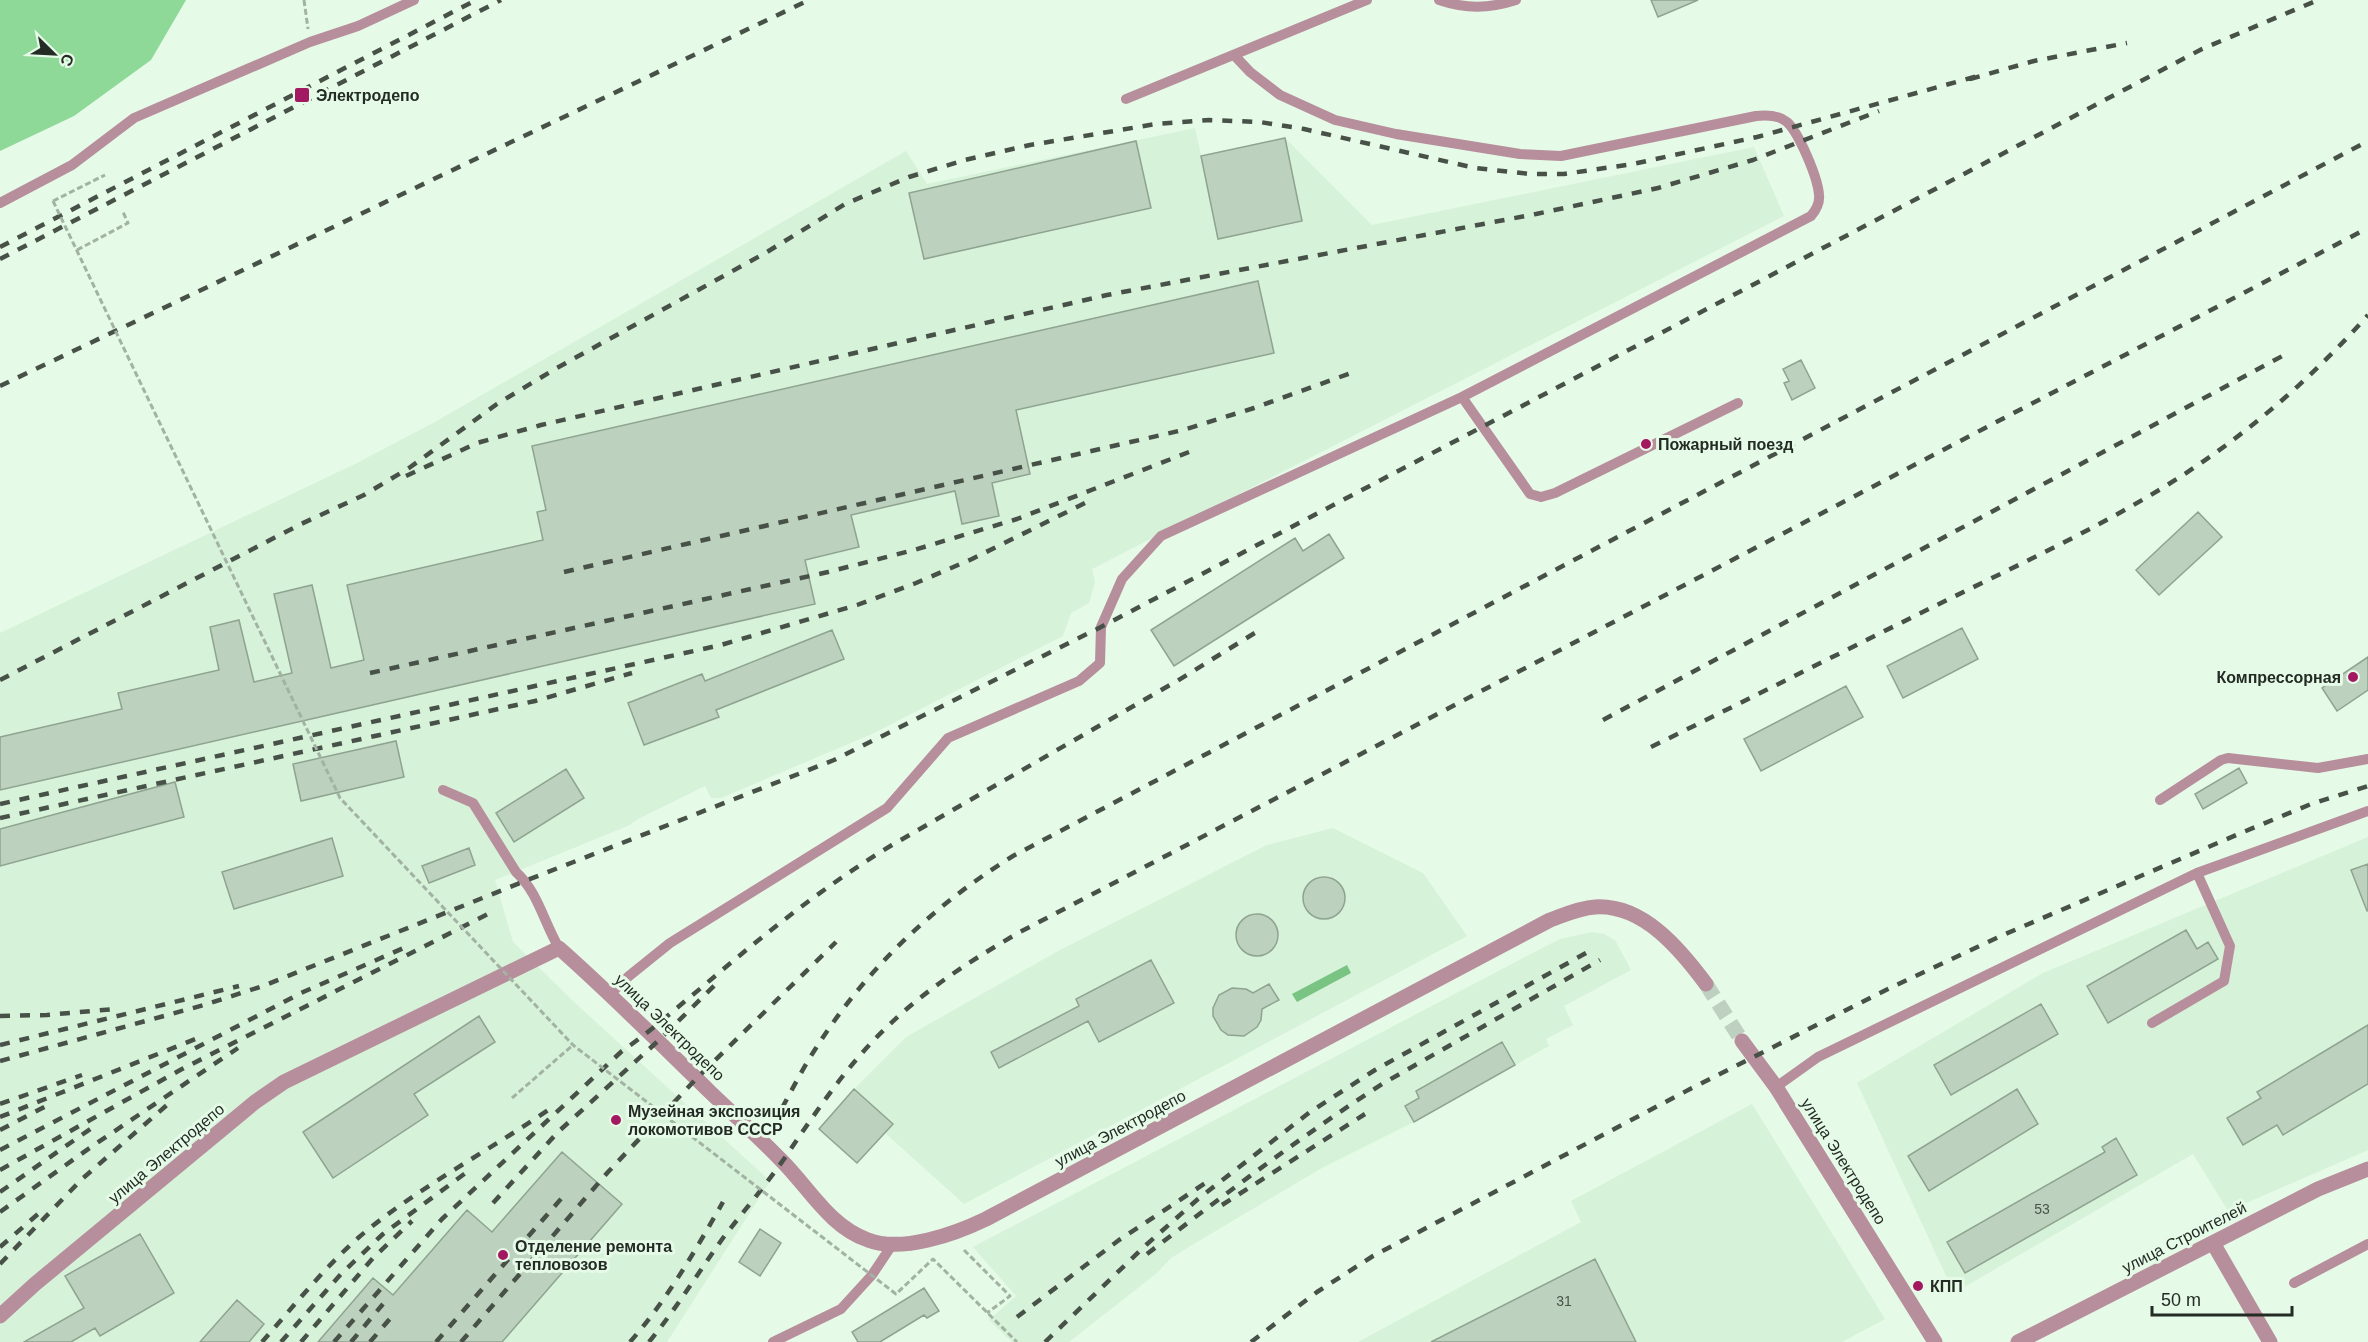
<svg xmlns="http://www.w3.org/2000/svg" width="2368" height="1342" font-family="Helvetica,sans-serif">
<rect width="100%" height="100%" fill="#e5fae7"/>
<path fill="#d6f2d8" d="M1195 128 1201 155 1285 138 1372 225 1754 147 1784 216 1092 569 1095 582 1089 603 1071 613 1063 636 872 734 721 798H711L705 786 638 819 630 825 495 880 513 942 574 1002 770 1181 667 1342H0V633L357 463 435 422 906 151 927 184Z
M1333 828 1423 873 1467 936 964 1204 885 1133 892 1123 854 1089 906 1037 1060 950 1267 845Z
M2368 837V1150L2228 1211 2193 1154 1954 1293 1857 1083 2043 973Z
M1592 932 1604 934 1615 940 1631 970 1564 1006 1573 1025 1546 1039 1549 1046 1414 1122 1322 1168 1192 1245 1171 1258 1157 1273 1069 1342H1012L989 1320 1016 1296 973 1247 1542 948 1560 939Z
M1752 1104 1885 1319 1842 1342H1358L1581 1222 1571 1201Z"/>
<path fill="#8ed998" d="M0 0H186L151 60 74 116 0 151Z"/>
<path fill="#79c383" d="M1347 965 1351 973 1297 1002 1292 994Z"/>
<path fill="#bcd1be" stroke="#8fa391" stroke-width="1.5" d="M1651 0H1698L1658 17Z
M1285 138 1302 221 1218 239 1201 156Z
M1136 141 1151 208 924 259 909 193Z
M1258 281 1274 353 1016 410 1030 474 992 483 999 516 962 524 955 491 851 515 859 547 805 560 815 604 0 790V737L122 709 118 693 219 670 210 627 239 620 254 682 292 673 274 594 312 585 331 668 364 660 347 585 543 540 537 512 546 510 532 446Z
M1801 360 1815 388 1792 400 1784 383 1789 381 1783 369Z
M2198 512 2222 537 2159 595 2136 570Z
M1329 534 1344 558 1174 666 1151 630 1295 538 1303 551Z
M1962 628 1978 659 1903 698 1887 666Z
M832 630 844 659 716 710 719 717 644 745 628 703 702 674 705 681Z
M2368 657V690L2337 711 2322 688Z
M1846 686 1863 717 1761 771 1744 739Z
M396 741 404 777 301 801 293 764Z
M2239 768 2247 783 2203 809 2195 794Z
M566 769 584 798 514 842 496 813Z
M175 782 184 817 0 866V829Z
M332 838 343 876 234 909 222 872Z
M469 848 475 865 429 883 422 866Z
M2368 864V910L2367 911 2351 870Z
M1303 898a21 21 0 1 1 42 0a21 21 0 1 1-42 0Z
M1236 935a21 21 0 1 1 42 0a21 21 0 1 1-42 0Z
M2186 930 2197 949 2208 942 2218 959 2108 1023 2087 986Z
M1151 960 1174 1003 1099 1042 1088 1021 999 1068 991 1052 1079 1006 1076 999Z
M1269 984 1279 1000 1262 1009 1261 1020 1257 1027 1244 1036 1228 1035 1221 1030 1213 1016V1008L1219 995 1232 988 1246 989 1253 993Z
M2041 1004 2058 1034 1951 1095 1934 1065Z
M479 1016 495 1042 414 1094 428 1115 333 1178 303 1132Z
M2368 1025V1084L2283 1135 2277 1125 2243 1145 2227 1118 2261 1098 2257 1092Z
M1502 1042 1515 1065 1414 1122 1405 1106 1419 1098 1416 1091Z
M854 1089 893 1124 857 1163 819 1129Z
M2017 1089 2038 1124 1929 1191 1908 1156Z
M2116 1138 2137 1175 1965 1273 1947 1242 2105 1152 2102 1147Z
M562 1152 622 1204 502 1342H318L373 1278 393 1295 467 1210 492 1232Z
M760 1229 781 1243 760 1276 739 1262Z
M140 1234 174 1293 100 1336 95 1328 71 1342H24L84 1308 65 1276Z
M1595 1259 1636 1342H1431Z
M924 1288 939 1311 927 1318 924 1315 880 1342H858L852 1332Z
M237 1300 264 1324 249 1342H200Z"/>
<g fill="none" stroke-linecap="round" stroke-linejoin="round">
<path stroke="#bed1c0" stroke-width="15" stroke-dasharray="15 8" stroke-linecap="butt" d="M1706 984 1742 1041"/>
<path stroke="#a2b2a3" stroke-width="3" stroke-dasharray="6 3" stroke-linecap="butt" d="M304 0 308 29
M53 201 105 175
M77 250 128 223 123 212
M512 1098 573 1045
M964 1250 1010 1296 987 1313"/>
<path stroke="#b78e9c" stroke-width="10" d="M1439 0C1466 9 1488 9 1516 0
M1126 99 1367 0
M0 203 72 165 134 118 310 42 358 26 414 0
M1462 397 1530 494 1541 497 1555 493 1738 403
M443 790 473 803 516 872C538 892 544 923 559 948
M2160 800 2221 760 2228 758 2318 768 2368 759
M610 994 629 976 670 943 887 808 948 738 1079 681 1100 663 1101 627 1122 579 1161 536 1462 397 1811 216C1816 210 1820 203 1819 195 1818 178 1799 133 1787 122 1779 115 1766 115 1756 116L1561 156 1520 154 1396 134 1335 120 1280 95 1250 72 1234 55
M2152 1023 2224 981 2230 946 2197 873
M1776 1087 1818 1057 2197 873 2368 811
M2294 1283 2368 1244
M773 1342 841 1309 872 1275 892 1245"/>
<path stroke="#b78e9c" stroke-width="15" d="M1742 1041 1776 1087 1935 1342
M2213 1243 2270 1342
M0 1316 35 1284 255 1102 284 1082 559 948C611 994 660 1043 710 1092 734 1115 759 1137 782 1161 809 1188 830 1227 868 1240 902 1253 955 1234 986 1219L1550 920C1564 915 1579 908 1595 907 1643 904 1680 949 1706 984"/>
<path stroke="#b78e9c" stroke-width="15" d="M2018 1342 2318 1189 2368 1169"/>
<path stroke="#475148" stroke-width="4.5" stroke-dasharray="10 10" stroke-linecap="butt" d="M1970 79 2034 61 2127 43
M0 247 476 0
M0 259 501 0
M0 386 809 0
M406 476 477 443 541 425 1107 295 1536 214 1658 188 1753 160 1879 111
M564 572 1183 430 1254 408 1351 373
M370 673 828 572 914 550 1017 519 1189 452
M0 680 301 524 364 495 409 468 497 404 555 369 767 252 845 204 909 177 965 160 1030 145 1156 124 1209 120 1260 122 1304 129 1475 168 1530 174H1564L1633 164 1757 137 1978 76
M1603 720 2288 353
M1651 747C1749 699 1846 650 1943 602 2012 568 2083 535 2149 496 2231 448 2305 386 2368 315
M0 804 721 645 857 605 916 583 972 559 1089 501
M0 818 535 701 632 673
M0 1016 47 1015 115 1009
M0 1045 239 986
M0 1061 204 1005 263 986 525 881 834 760 1101 627 2202 49 2318 0
M0 1104 82 1075
M782 1108C793 1088 803 1068 816 1048 866 969 934 905 1013 856L2368 141
M0 1117 198 1038
M0 1130 48 1105
M0 1150 301 993 406 947
M0 1170 182 1069 490 913
M0 1192 96 1125
M493 1203 558 1132 658 1041 715 985
M1222 1205 1365 1114
M0 1212 91 1147 238 1048
M0 1247 38 1214
M1147 1254C1224 1195 1300 1137 1382 1084L1600 960
M0 1264 82 1179 167 1105
M1017 1317 1119 1240 1210 1180
M262 1342C293 1307 323 1269 358 1238 415 1189 489 1151 551 1108
M281 1342 341 1274 383 1234 471 1169
M301 1342 373 1258 412 1221
M334 1342 442 1219 622 1051C650 1032 675 1009 701 988 762 936 824 886 892 845L1177 681 1258 631
M351 1342 383 1304
M370 1342 394 1314
M436 1342 567 1192
M461 1342 608 1172 697 1078 836 942
M630 1342C667 1300 695 1251 723 1202
M649 1342C676 1309 698 1273 723 1238 743 1212 765 1186 784 1159 816 1112 846 1066 887 1027 926 989 973 959 1020 932L2368 228
M1045 1342 1146 1245 1198 1199 1310 1112 1375 1070 1586 953
M1251 1342 1317 1292 1373 1256 1692 1088 1892 987 2003 935 2241 833 2311 804 2368 786"/>
<path stroke="#a2b2a3" stroke-width="3" stroke-dasharray="6 3" stroke-linecap="butt" d="M53 201 340 798 573 1045 896 1294 933 1259 1017 1342"/>
</g>
<g fill="#a31961" stroke="#e5fae7" stroke-width="2">
<rect x="294" y="87" width="16" height="16" rx="3"/>
<circle cx="1646" cy="444" r="6"/>
<circle cx="2353" cy="677" r="6"/>
<circle cx="616" cy="1120" r="6"/>
<circle cx="503" cy="1255" r="6"/>
<circle cx="1918" cy="1286" r="6"/>
</g>
<g text-anchor="middle" stroke-width="6" stroke-linejoin="round" paint-order="stroke">
<g font-size="14" fill="#49544a">
<text x="2042" y="1214">53</text>
<text x="1564" y="1306">31</text>
</g>
<g font-size="16" font-weight="bold" fill="#232b24" stroke="#e5fae7" text-anchor="start">
<text x="316" y="101">Электродепо</text>
<text x="1658" y="450">Пожарный поезд</text>
<text x="2341" y="683" text-anchor="end">Компрессорная</text>
<text x="628" y="1117">Музейная экспозиция<tspan x="628" dy="18">локомотивов СССР</tspan></text>
<text x="515" y="1252">Отделение ремонта<tspan x="515" dy="18">тепловозов</tspan></text>
<text x="1930" y="1292">КПП</text>
</g>
<g font-size="16" fill="#232b24" stroke="#e5fae7">
<text transform="translate(670 1027) rotate(44)" y="6">улица Электродепо</text>
<text transform="translate(1120 1128) rotate(-28)" y="6">улица Электродепо</text>
<text transform="translate(166 1153) rotate(-40)" y="6">улица Электродепо</text>
<text transform="translate(1844 1161) rotate(58)" y="6">улица Электродепо</text>
<text transform="translate(2184 1237) rotate(-27)" y="6">улица Строителей</text>
</g>
</g>
<g transform="translate(54 54) rotate(114)" stroke="#e5fae7" stroke-width="4.5" paint-order="stroke">
<path d="M0-4.5L10 22L0 15L-10 22Z" fill="#232b24"/>
<text y="-9" font-size="16" font-weight="bold" text-anchor="middle" fill="#232b24">С</text>
</g>
<path d="M2152 1306v9h140v-9" fill="none" stroke="#232b24" stroke-width="3"/>
<text x="2161" y="1306" font-size="18" fill="#232b24" stroke="#e5fae7" stroke-width="4.5" paint-order="stroke">50 m</text>
</svg>
